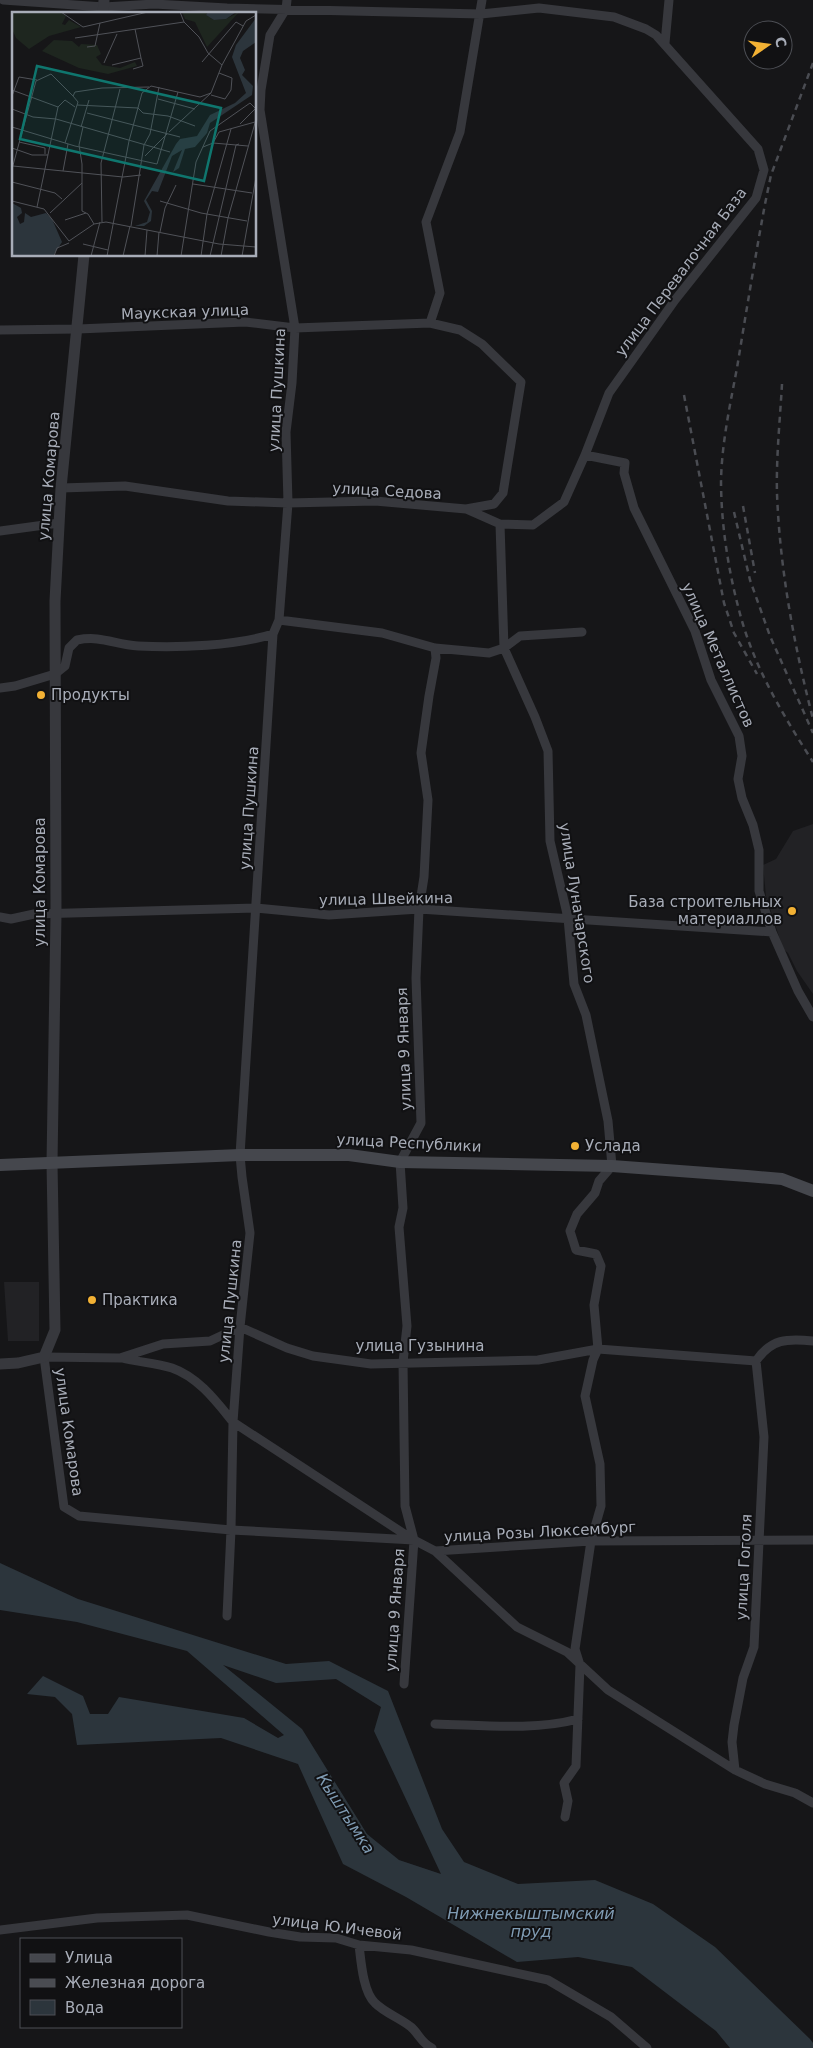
<svg xmlns="http://www.w3.org/2000/svg" width="813" height="2048" font-family="'DejaVu Sans',sans-serif">
<rect width="100%" height="100%" fill="#161618"/>
<path fill="#222225" d="M813 824V994L797 971 788 953 783 949 766 896 763 865 776 859 793 831Z
M4 1282H39V1341H8Z"/>
<path fill="#2c353c" fill-rule="evenodd" d="M0 1563 78 1599 286 1664 329 1661 388 1691 442 1829 464 1862 518 1884 595 1880 653 1904 715 1947 810 2039 813 2043V2048H730L716 2031 632 1967 578 1957 517 1962 406 1897 343 1864 298 1764 221 1738 77 1745 72 1714 55 1697 27 1694 43 1676 83 1696 90 1714H108L119 1697 244 1718 278 1738 284 1735 187 1651 77 1622 0 1610ZM223 1665 276 1683 336 1679 381 1707 374 1731 441 1874 399 1860 367 1834 302 1729Z"/>
<g fill="none" stroke-linecap="round" stroke-linejoin="round">
<path stroke="#37383d" stroke-width="9" d="M3 0 104 7 154 4 227 8 481 14 539 8 614 17 646 29 656 35 758 149 764 170 756 198 675 300 609 393 585 455
M665 43 669 0
M430 323 440 293 426 222 460 132 482 0
M0 330 78 329 245 322 295 328 430 323 460 330 482 344 521 382 503 493 494 504 466 509
M61 488 125 486 228 501 288 503 375 501 466 509 500 524 533 525 564 502 585 455 625 463 624 473 634 508 695 631 711 680 739 736 742 756 738 779 742 798 753 825 759 850V891L772 932 798 991 813 1017
M500 524 504 648 535 717 548 751 550 841 568 918 574 984 586 1015 608 1121 612 1166 599 1181 595 1193 577 1214 570 1231 576 1250 596 1254 601 1266 594 1305 598 1349 593 1360 585 1396 600 1464 601 1506 591 1541 575 1649 580 1665 576 1766 564 1783 568 1801 565 1817
M0 531 59 523
M279 620 382 633 435 648 489 653 504 648 520 636 582 632
M0 688 15 686 55 674 65 666 69 648 77 640C102 635 115 645 138 646 179 648 235 646 273 634
M0 917 11 919 34 914 256 908 329 915 419 909 772 932
M813 1341C787 1338 771 1339 756 1361L598 1349 538 1360 371 1364 313 1356 287 1348 240 1327 210 1341 163 1344 120 1358 44 1357 64 1507 79 1516 231 1530 414 1540 435 1551 591 1541 813 1540
M122 1358C138 1362 156 1363 172 1368 198 1377 216 1401 233 1422L412 1539
M435 1551 517 1627 567 1652 608 1690 735 1770 765 1784 795 1793 813 1803
M227 1616 231 1530 233 1422 240 1327 250 1233 242 1177 240 1155 273 634 279 620 288 503 286 432 292 383 295 328 260 110 261 90 270 35 286 9 287 0
M404 1684 414 1540 405 1506 403 1362 407 1326 399 1227 403 1208 400 1162 421 1123 416 978 419 909 424 877 428 800 421 753 429 696 436 658 435 648
M435 1724C481 1725 534 1731 578 1719
M735 1770 732 1742 734 1725 743 1678 754 1647 764 1437 756 1361
M0 1930 97 1918 187 1915 269 1932 300 1937 336 1938 359 1945 411 1950 548 1980 611 2017 647 2048
M359 1945C361 1961 363 1992 375 2003 385 2013 400 2018 411 2027 419 2034 421 2043 432 2048"/>
<path stroke="#37383d" stroke-width="11" d="M103 14 104 0
M0 1364 18 1363 44 1357 55 1330 52 1163 56 914 55 601 61 488 84 255"/>
<path stroke="#45474d" stroke-width="12" d="M0 1165 240 1155H349L400 1162 612 1166 747 1176 782 1179 813 1191"/>
<path stroke="#4a4c52" stroke-width="2.5" stroke-dasharray="6 5" stroke-linecap="butt" d="M813 63 771 175 765 204C755 258 746 313 737 368 730 405 722 442 721 480 721 523 728 569 739 610 753 666 783 715 813 762
M782 384C780 420 776 458 777 494 780 570 794 645 813 719
M684 395 724 603 734 633 757 674
M743 506 755 573
M734 512 750 580 770 636 813 733"/>
</g>
<g fill="#f2b134" stroke="#111113" stroke-width="2">
<circle cx="41" cy="695" r="5"/>
<circle cx="792" cy="911" r="5"/>
<circle cx="575" cy="1146" r="5"/>
<circle cx="92" cy="1300" r="5"/>
</g>
<g text-anchor="middle" stroke-width="4" stroke-linejoin="round" paint-order="stroke">
<g font-size="15" fill="#a8adb8" stroke="#111113">
<text transform="translate(681 272) rotate(-53)" y="5">улица Перевалочная База</text>
<text transform="translate(185 312) rotate(-2)" y="5">Маукская улица</text>
<text transform="translate(277 390) rotate(-87)" y="5">улица Пушкина</text>
<text transform="translate(49 476) rotate(-85)" y="5">улица Комарова</text>
<text transform="translate(387 491) rotate(3)" y="5">улица Седова</text>
<text transform="translate(718 655) rotate(66)" y="5">улица Металлистов</text>
<text transform="translate(249 808) rotate(-86)" y="5">улица Пушкина</text>
<text transform="translate(40 882) rotate(-90)" y="5">улица Комарова</text>
<text transform="translate(386 899) rotate(-1)" y="5">улица Швейкина</text>
<text transform="translate(577 903) rotate(81)" y="5">улица Луначарского</text>
<text transform="translate(404 1049) rotate(-92)" y="5">улица 9 Января</text>
<text transform="translate(409 1143) rotate(3)" y="5">улица Республики</text>
<text transform="translate(230 1301) rotate(-84)" y="5">улица Пушкина</text>
<text x="420" y="1351">улица Гузынина</text>
<text transform="translate(69 1432) rotate(82)" y="5">улица Комарова</text>
<text transform="translate(540 1532) rotate(-3)" y="5">улица Розы Люксембург</text>
<text transform="translate(744 1567) rotate(-87)" y="5">улица Гоголя</text>
<text transform="translate(395 1610) rotate(-86)" y="5">улица 9 Января</text>
<text transform="translate(337 1927) rotate(7)" y="5">улица Ю.Ичевой</text>
</g>
<g font-size="15" fill="#a8adb8" stroke="#111113" text-anchor="start">
<text x="51" y="700">Продукты</text>
<text x="782" y="907" text-anchor="end">База cтроительных<tspan x="782" dy="17">материаллов</tspan></text>
<text x="585" y="1151">Услада</text>
<text x="102" y="1305">Практика</text>
</g>
<g font-size="16" font-style="italic" fill="#7f9bb3" stroke="#111113">
<text transform="translate(346 1813) rotate(57)" y="6">Кыштымка</text>
<text x="531" y="1919">Нижнекыштымский<tspan x="531" dy="18">пруд</tspan></text>
</g>
</g>
<g transform="translate(12 12)">
<rect width="244" height="244" fill="#161618"/>
<path d="M0 0H48L54 4 50 12 53 13 57 8 69 15 37 24 17 37 4 26 0 17ZM170 0H196L194 3 202 8 214 7 227 0 195 35 183 10 173 7ZM42 28 60 29 67 35 69 32 85 33 89 42 84 45 90 53 108 56 123 50 125 54 96 62 67 56 30 39Z" fill="#1e261f"/>
<path d="M196 0H224L214 7 202 8 194 3ZM244 6V30L231 39 228 46 233 58 230 63 241 74 240 83 198 111 195 121 183 135 173 137 167 156 161 160 170 138 160 144 146 180 140 179 134 188 140 199 139 209 132 214H123L135 210 138 200 132 189 164 132 168 127 185 124 198 103 223 91 234 81 220 45 224 33ZM0 191 9 196 10 201 5 205 8 212 12 210 13 201 19 205 34 201 40 207 50 230 41 244H0Z" fill="#2c353c"/>
<path fill="none" stroke="#505258" stroke-width="1" d="M49 0 71 15M168 0 172 10 187 25 196 41 210 53M71 15 136 0M63 26 172 10M75 35 83 34 88 11M190 50 224 10 231 14M92 51 105 22M100 53 129 46 123 17M121 57 131 54 129 46M0 78 46 95M199 83 213 87 219 78 220 66 207 61M0 84 7 65 25 68M146 87 183 97M65 93 126 96 131 101 156 104 183 114M46 95 53 88 63 95M0 97 21 105 44 107 158 140M75 101 168 125M228 112 244 96M0 115 63 134 145 152 166 80M69 115 77 88M71 115 67 133 70 152V199L76 202 82 212M157 120 199 81M7 130 33 136V142M53 131 66 90 61 84 63 80 90 76 137 75M201 131 236 134M191 135 201 131 207 120 243 110M0 136 20 143H36M133 144 155 122M1 154 111 165 129 163M0 157 24 69 39 62 61 84M51 159 56 132M0 170 43 181 50 187M181 172 240 181M0 189 32 197 57 229M148 189 189 201 235 209M25 195 46 95M38 201 70 171M53 208 74 201M90 210 89 151 108 77M119 214 132 133 138 122 147 75M148 220 153 196 164 173M57 229 82 212 94 210 207 232 244 235M71 232 96 238M42 244 45 236 57 231M79 244 88 210M95 244 117 129 130 81 139 74 188 85 199 81 210 53 234 9 244 3M111 244 118 214M133 244 135 218M145 244 147 220M169 244 184 150 198 119 238 91 243 96M189 244 195 202 219 117M198 244 224 133 227 132M209 244 216 206 243 111M230 244 244 165"/>
<path fill="#0f766e" fill-opacity="0.15" stroke="#0f766e" stroke-width="2.5" d="M25 54 209 96 192 169 8 127Z"/>
<rect width="244" height="244" fill="none" stroke="#a8adb8" stroke-width="2.5"/>
</g>
<rect x="20" y="1938" width="162" height="90" fill="#111113" stroke="#4d4f55"/>
<rect x="30" y="1954" width="25" height="8" fill="#45474d" stroke="#4d4f55"/>
<text x="65" y="1963" font-size="15" fill="#a8adb8">Улица</text>
<rect x="30" y="1979" width="25" height="8" fill="#4a4c52" stroke="#4d4f55"/>
<text x="65" y="1988" font-size="15" fill="#a8adb8">Железная дорога</text>
<rect x="30" y="2000" width="25" height="15" fill="#2c353c" stroke="#4d4f55"/>
<text x="65" y="2013" font-size="15" fill="#a8adb8">Вода</text>
<g transform="translate(768 45) rotate(77)"><circle r="24" fill="#111113" stroke="#4d4f55"/>
<path d="M0-4L9 19L0 12L-9 19Z" fill="#f2b134"/>
<text y="-8" font-size="14" font-weight="bold" text-anchor="middle" fill="#a8adb8">С</text>
</g>
</svg>
